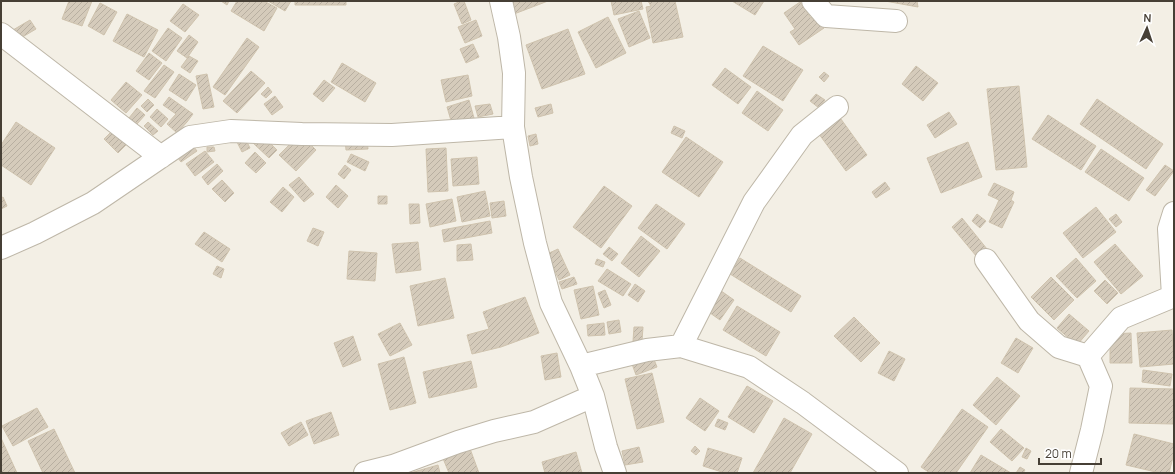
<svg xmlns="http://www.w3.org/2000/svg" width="1175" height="474" font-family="Manrope,sans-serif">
<defs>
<pattern id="building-hatch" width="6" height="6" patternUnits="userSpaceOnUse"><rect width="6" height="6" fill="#d5cbbb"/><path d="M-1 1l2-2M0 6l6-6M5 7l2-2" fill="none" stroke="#b8afa1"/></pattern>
</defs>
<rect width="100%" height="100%" fill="#f3efe5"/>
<path fill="url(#building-hatch)" stroke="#cfc3ae" d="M69 1H92L82 26 62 19Z
M221 1H229L227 5Z
M237 1H264L277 8 264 31 231 11Z
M268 1H291L285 11Z
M295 1H346V5H295Z
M461 1H464L471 20 462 24 454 4Z
M509 1H548L514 14Z
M611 1H641L643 9 614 15Z
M648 1H675L683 37 653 43 646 7 651 6Z
M732 1H764L755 15Z
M885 1H917L918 7Z
M800 2 811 18 815 15 824 28 799 45 790 32 795 29 784 13Z
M100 3 117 12 104 35 88 26Z
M183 4 199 15 185 32 170 21Z
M639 11 650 38 629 47 618 19Z
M127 14 158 30 144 57 113 41Z
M608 17 626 53 596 68 578 32Z
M30 20 36 29 19 39 13 30Z
M476 20 482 36 465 43 458 27Z
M168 28 182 38 166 61 152 51Z
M568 29 585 74 542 89 526 45Z
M189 35 198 42 187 58 177 51Z
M247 38 259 47 225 95 213 87Z
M473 44 479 57 466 63 460 49Z
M763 46 803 70 783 101 743 76Z
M149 53 162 63 149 80 136 71Z
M189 56 198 61 190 73 181 67Z
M342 63 376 83 365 102 331 82Z
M164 65 174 72 155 98 144 91Z
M916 66 938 83 923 101 902 84Z
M725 68 751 87 738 104 712 85Z
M251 71 265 83 237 113 223 101Z
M824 72 829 76 824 82 819 77Z
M179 74 196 85 186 101 169 90Z
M207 74 214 107 203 109 196 76Z
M468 75 472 96 446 102 441 80Z
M324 80 335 88 323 102 313 94Z
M126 82 142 95 126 113 111 100Z
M1019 86 1027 167 996 170 987 89Z
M268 87 272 92 266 98 261 94Z
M757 91 783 110 768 131 742 113Z
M816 94 825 100 819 108 810 101Z
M275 96 283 107 272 115 264 104Z
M169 97 193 114 187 122 177 133 167 124 176 114 163 105Z
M148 99 154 105 147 112 141 106Z
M1097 99 1163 144 1146 169 1080 124Z
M469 100 474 118 452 124 447 107Z
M490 104 493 114 478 117 475 106Z
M551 104 553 113 538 117 535 108Z
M137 108 145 115 137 124 129 118Z
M157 109 168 119 161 127 150 117Z
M949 112 957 124 935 138 927 125Z
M838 115 867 155 846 171 816 130Z
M1048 115 1096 146 1081 170 1032 139Z
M16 122 55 148 31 185 1 165V145Z
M148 122 158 131 153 135 144 126Z
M674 126 685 131 682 138 671 133Z
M114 129 128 143 118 153 104 139Z
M242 132 250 148 242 152 234 136Z
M261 134 277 150 269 158 253 143Z
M300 134 316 150 296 171 279 155Z
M536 134 538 144 530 146 528 136Z
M686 137 723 162 699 197 662 172Z
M367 138 368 149 346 150 345 139Z
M968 142 982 177 941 193 927 158Z
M191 143 197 151 181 162 175 154Z
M207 147H214L215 151 207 152Z
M446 148 448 191 428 192 426 149Z
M1101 149 1144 178 1129 201 1085 172Z
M205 151 214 162 195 176 186 164Z
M255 152 266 163 256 173 245 163Z
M351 154 369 162 365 171 347 162Z
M477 157 479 184 453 186 451 159Z
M217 164 223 171 208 185 202 177Z
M345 165 351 170 344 179 338 174Z
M1165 165 1174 171 1155 196 1146 190Z
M299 177 314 194 304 202 289 185Z
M222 180 234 193 225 202 212 189Z
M885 182 890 189 876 198 872 192Z
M994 183 1014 192 1011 200 1014 202 1002 228 989 222 999 200 988 195Z
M336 185 348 196 338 208 326 197Z
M604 186 632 206 601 248 573 227Z
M283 187 294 197 282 212 270 202Z
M485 191 490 216 462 222 457 197Z
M378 196H387V204H378Z
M3 197 7 206 1 209V198Z
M452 199 456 221 430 227 426 204Z
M504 201 506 216 492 218 490 203Z
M409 204H419L420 223 410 224Z
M656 204 685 224 667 249 638 228Z
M1096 207 1116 232 1083 258 1063 233Z
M977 214 986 221 980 228 972 221Z
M1116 214 1122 222 1116 227 1109 219Z
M962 218 987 249 977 257 952 227Z
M490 221 492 233 444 242 442 230Z
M313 228 324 232 318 246 307 241Z
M204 232 230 249 222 262 195 244Z
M641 236 660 251 639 277 621 263Z
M418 242 421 270 396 273 392 244Z
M471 244 473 260 457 261V245Z
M1115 244 1143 276 1121 294 1094 262Z
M609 247 618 254 612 261 603 254Z
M558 249 570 275 559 280 547 254Z
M349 251 377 253 375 281 347 279Z
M740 258 801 296 791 312 730 274Z
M1076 258 1096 281 1077 298 1056 276Z
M597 259 605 262 603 267 595 264Z
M217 266 224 269 221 278 213 274Z
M607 269 631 284 623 296 598 281Z
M574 277 577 284 562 289 559 282Z
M1051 277 1074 300 1054 320 1031 297Z
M445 278 454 318 418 326 410 286Z
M1105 280 1118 293 1107 304 1094 291Z
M635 284 645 291 638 302 628 295Z
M593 286 599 315 581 319 574 290Z
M717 288 734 300 720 320 703 308Z
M605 290 611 305 604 308 598 293Z
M525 297 539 333 501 347 472 354 467 335 489 329 483 312Z
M737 306 780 332 766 356 723 330Z
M1069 314 1089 331 1077 345 1057 328Z
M854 317 880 343 861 362 834 336Z
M619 320 621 332 609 334 607 322Z
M400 323 412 345 390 356 378 334Z
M604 323 605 335 588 336 587 325Z
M634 327H643L642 341H633Z
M1172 330 1174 364 1140 367 1137 333Z
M1131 333 1132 363H1110V334Z
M353 336 361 360 343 367 334 343Z
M1016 338 1033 348 1018 373 1001 363Z
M889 351 905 359 894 381 878 373Z
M557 353 561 377 545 380 541 356Z
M404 357 416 403 390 410 378 364Z
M653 357 657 367 636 375 632 364Z
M471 361 477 387 429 398 423 372Z
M1143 370 1172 374 1170 386 1142 382Z
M652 373 664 422 637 429 625 379Z
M997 377 1020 396 996 425 973 405Z
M747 386 773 401 754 433 728 417Z
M1130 388 1174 389 1173 424 1129 423Z
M700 398 719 411 705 431 686 418Z
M37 408 48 427 13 446 2 426Z
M962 409 988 427 956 473H930L921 467Z
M331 412 339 435 314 444 306 421Z
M784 418 812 434 790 473H753Z
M718 419 728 423 725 430 715 426Z
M301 422 308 435 289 446 281 433Z
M54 429 75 473H43L28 441Z
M1001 429 1024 448 1012 461 990 442Z
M1134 434 1174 444V453L1169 473H1160L1126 465Z
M1 438 17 473H1Z
M469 446 479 473H449L442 456Z
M695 446 700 451 696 455 691 451Z
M639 447 643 462 625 465 622 451Z
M708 448 742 458 737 473H725L703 466Z
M1026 448 1031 451 1027 459 1022 457Z
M576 452 582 473H545L542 462Z
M981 455 1011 473H970Z
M438 465 440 473H410Z
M1020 467 1025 470 1023 473H1016Z"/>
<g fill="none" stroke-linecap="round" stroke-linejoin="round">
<g stroke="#beb7a8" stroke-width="24">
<path id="street" d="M501 1 509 37 514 73 513 127 521 177 535 243 551 303 581 366 593 396 606 447 615 473
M813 1 826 16 896 21
M1 34 161 157
M1 248 35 233 93 203 190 137 231 131 302 134 392 135 513 127
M986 260 1029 321 1059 347 1088 356
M1173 296 1169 229 1174 213
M681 346 754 202 802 135 837 107
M581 366 647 350 681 346 749 367 803 403 897 473
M365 473 393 466 458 442 494 431 534 422 593 396
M1081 473 1092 430 1101 386 1088 356 1121 318 1174 296"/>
</g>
<use href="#street" stroke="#fff" stroke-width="22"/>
</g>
<rect width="1175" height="474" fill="none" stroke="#463f35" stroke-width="4"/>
<g transform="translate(1147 28) rotate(3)" stroke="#ffffff" stroke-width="3" paint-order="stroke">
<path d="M0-3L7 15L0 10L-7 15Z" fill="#463f35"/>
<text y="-6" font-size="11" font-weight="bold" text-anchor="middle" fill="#463f35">N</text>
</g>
<path d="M1039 458v6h62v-6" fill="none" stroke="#463f35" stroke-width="2"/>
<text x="1045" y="458" font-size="12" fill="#463f35" stroke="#ffffff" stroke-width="3" paint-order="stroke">20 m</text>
</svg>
